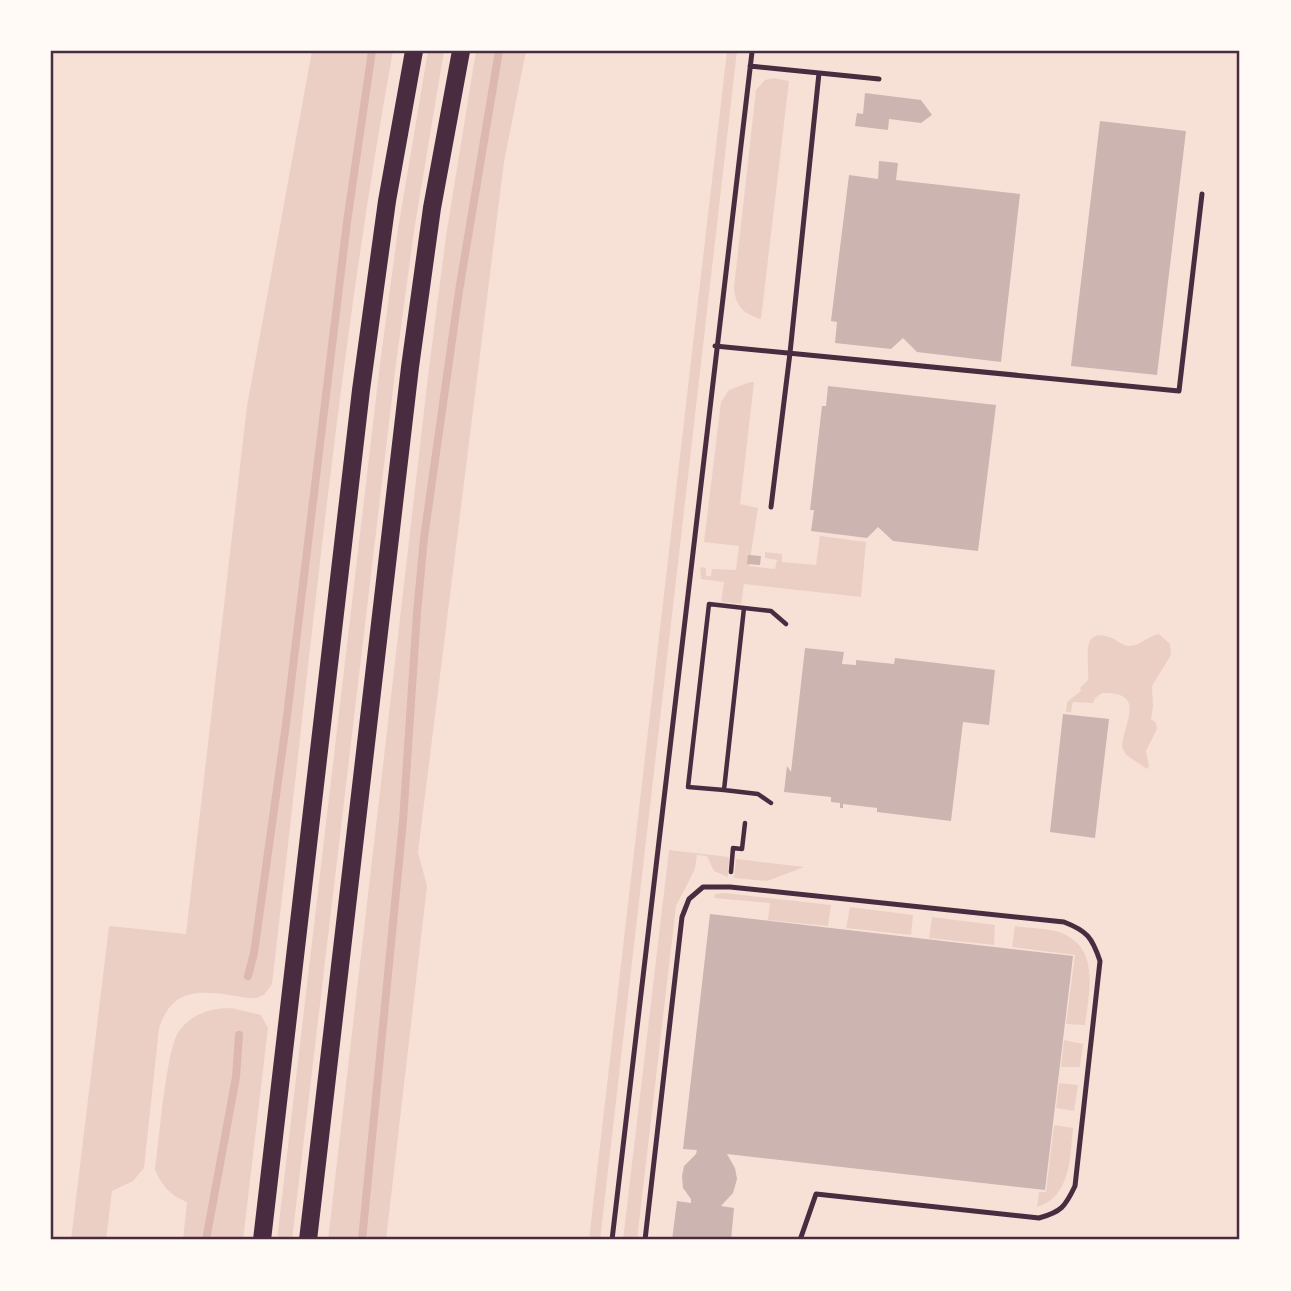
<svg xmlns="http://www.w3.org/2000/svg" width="1291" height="1291" font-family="Signika,sans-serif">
<rect width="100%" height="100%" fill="#f7e1d7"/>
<path fill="#ebcfc5" d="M312 51H393C337 359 309 673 272 984L264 995 256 998C247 999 239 996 229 995 194 990 172 991 159 1028L144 1168 133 1181 112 1191 106 1240H71L109 926 186 934 247 406Z
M428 51H444L414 231 396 364 292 1240H277L380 364 398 229Z
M476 51H526L504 162 418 852 427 886 386 1240H328L429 368 446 236Z
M727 51H737L600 1240H589Z
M774 78 789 81 761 319C743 314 735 305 734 287L756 90 765 80Z
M750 382H754L740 504 758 508 749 566 775 569 777 560 765 558V552L782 554V562L816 565 820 536 866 542 861 597 744 584 741 604 721 602 724 582 701 579 700 567 706 568V576H711L712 569 736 570 739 546 704 542 721 402 729 390Z
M1159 634 1170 644 1171 655 1152 686 1153 706 1151 719 1156 723 1157 729 1146 751 1149 766 1147 769 1126 755 1122 747C1124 721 1147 692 1102 693L1095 698 1093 703 1073 702 1071 712H1066L1067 702 1081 691 1080 688 1088 680C1090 664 1079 627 1109 637 1116 639 1121 645 1129 646 1139 647 1147 636 1159 634Z
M669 850 729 857 728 877 714 871 707 856 697 855 695 869 676 906 637 1240H623Z
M736 859 804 867 767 881 734 878Z
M725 893 831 905 828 926 768 920 770 903 714 898 715 894Z
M850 907 913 915 911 935 846 928Z
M932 917 995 925 994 945 929 938Z
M1015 926C1029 928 1046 928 1059 932 1101 947 1089 992 1085 1025L1066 1024 1075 955 1012 947Z
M231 1008 261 1015 268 1028 243 1240H183L187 1202C170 1195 163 1187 155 1170 159 1143 166 1049 179 1031 191 1014 211 1008 231 1008Z
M1064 1040 1083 1044 1080 1067H1061Z
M1059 1083 1078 1085 1074 1111 1056 1108Z
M1054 1125 1073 1128C1070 1157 1071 1197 1037 1207L1039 1192H1046Z"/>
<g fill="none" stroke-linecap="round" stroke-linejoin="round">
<path stroke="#dcb8b0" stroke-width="8" d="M248 976 254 953 286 724 347 222 372 51
M206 1240 236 1077 239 1035
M362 1240 403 821 417 613 424 538 459 291 499 51"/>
</g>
<path fill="#ccb4b1" d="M865 93 921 100 932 115 921 123 889 119 888 130 855 126 857 113 863 114Z
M1100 121 1186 131 1157 375 1071 366Z
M879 161 898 163 896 180 1020 194 1001 362 917 352 903 338 891 349 835 343 837 322 831 321 849 175 878 179Z
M828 386 996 405 978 551 893 541 878 527 867 538 811 531 814 510H810L822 406H826Z
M748 555 761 556 760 565 747 564Z
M805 648 844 652 842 664 856 665V660L894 664 895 658 995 670 989 725 963 722 951 821 877 812V808L843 804V808H840V803L831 802V797L784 792 787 766 791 772Z
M1063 714 1109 719 1095 838 1050 832Z
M710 914 1073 956 1045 1190 727 1154 735 1168 737 1179 733 1193 721 1206 734 1208 731 1240H672L677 1201 691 1203V1199L683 1188 682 1176 684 1166 696 1154 697 1150 683 1149Z"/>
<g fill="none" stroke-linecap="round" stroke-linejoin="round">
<path stroke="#4a2c40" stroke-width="4.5" d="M744 608 724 790 688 787 709 604 771 611 786 624
M724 790 758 794 771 803
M731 872 733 848 742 849 745 823"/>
<path stroke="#4a2c40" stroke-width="5" d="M750 66 879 79
M715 346 1179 391 1202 194
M771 507 790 353 819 73
M612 1240 752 52
M645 1240 682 917 689 899 703 887H730L1064 922C1087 931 1092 937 1100 961L1075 1186C1065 1207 1061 1212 1039 1218L816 1194 800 1240"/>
<path stroke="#4a2c40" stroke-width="18" d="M262 1240 361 390 387 201 414 51
M308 1240 410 367 432 208 461 51"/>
</g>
<rect width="1291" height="1291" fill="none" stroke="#fffaf5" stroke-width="105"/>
<rect x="52" y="52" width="1186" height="1186" fill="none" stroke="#4a2c40" stroke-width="2.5"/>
</svg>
